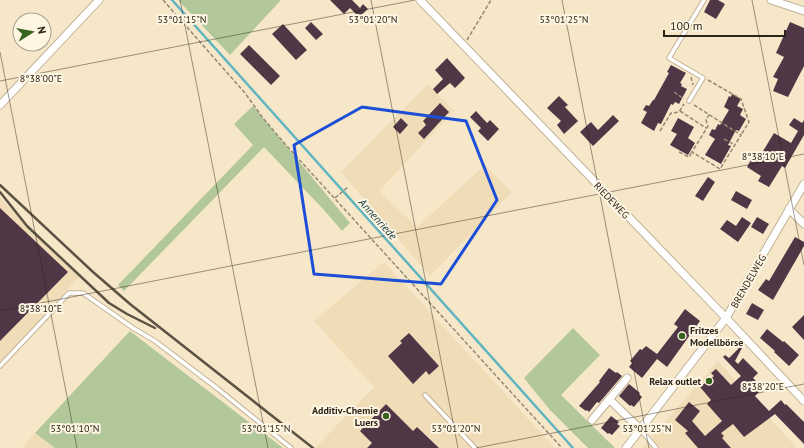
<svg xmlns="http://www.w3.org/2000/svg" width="804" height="448" font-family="'PT Sans',sans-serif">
<rect width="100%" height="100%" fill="#f7e7c9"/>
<path fill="#f0ddb8" d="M428 84 454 111 379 191 417 227 485 165 512 192 430 276 341 172Z
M0 198 80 276 0 364Z
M384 262 555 448H315L374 387 314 321Z
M718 361 797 448H642Z
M35 433 55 448H22Z"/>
<path fill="#b2c79a" d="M178 0H281L230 55Z
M253 106 350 223 342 231 324 210 264 147 124 291 118 285 253 145 234 124Z
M573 328 600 355 561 395 615 448H588L550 410 524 378Z
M130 331 148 345 283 448H55L35 433Z"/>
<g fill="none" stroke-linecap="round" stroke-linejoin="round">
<path stroke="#61b5c1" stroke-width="2.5" d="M172 0 573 448"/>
</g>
<path fill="#503746" d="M330 0H352L360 8 363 4 368 9 359 17 350 8 344 14Z
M710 0H718L725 4 716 19 704 12Z
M311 22 323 34 316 40 305 28Z
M790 22 804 28V66L788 97 773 91 778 79 773 77 784 57 776 53Z
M283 24 307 50 296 60 272 34Z
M249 45 280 76 271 85 240 54Z
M447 58 465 78 455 88 450 83 437 94 433 89 443 79 435 70Z
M671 65 686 73 680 83 682 84 681 86 687 89 679 104 675 102 673 105 671 104 661 124 658 123 654 131 641 123 647 112 643 110 646 105 649 106 653 100H654L669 73 667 72Z
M732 94 741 99 737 106 743 109 740 115 746 119 739 131 736 130 728 145 731 146 721 164 705 155 715 139 709 135 712 129 715 130 718 124 720 125 729 110 724 107 729 96 731 97Z
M559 96 568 105 565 107 578 121 564 134 557 125 561 121 547 108Z
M440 103 449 112 424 139 418 133 426 125 423 121Z
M476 111 487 123 490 120 499 129 488 141 478 131 481 128 470 117Z
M613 115 619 121 593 146 580 132 591 122 598 130Z
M401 118 408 125 400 134 393 127Z
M678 118 694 127 688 138 695 143 688 155 670 145 677 134 671 131Z
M794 118 802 123 804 120V135L785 168 782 166 769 187 758 181 761 176 747 167 751 160 756 162 757 161 774 133 791 143 798 131 789 125Z
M708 177 715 182 703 201 695 196Z
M736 191 752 200 747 209 731 200Z
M0 208 68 272 0 341Z
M742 217 751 223 738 242 720 229 727 220 736 226Z
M757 217 769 224 763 234 751 227Z
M795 237 804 242V246L773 300 758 290 766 279 769 281Z
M752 303 764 310 758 320 746 314Z
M685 309 700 321 667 367 657 359 642 378 629 367 632 363 630 361 640 349 642 350 646 346 657 354 678 327 674 324Z
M804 315V340L792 327Z
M767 329 783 342 784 341 799 355 789 366 774 352 775 351 760 338Z
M409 333 439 366 429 375 426 371 413 384 388 356 402 343 400 341Z
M742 345 743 346 735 361 738 364 743 358 758 373 753 378 763 388 755 396 769 411 781 400 785 405 786 404 804 422V444L775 414 744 437 733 424 721 433 724 436 722 438 731 448H698L685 433 688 431 675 420 689 402 700 411 692 421 705 436 722 421 707 404 711 400 700 387 714 376 711 373 716 369 731 385 741 376 723 357 725 355 729 358Z
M609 368 616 373 617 372 622 376 599 403 597 402 589 412 587 410 586 411 579 406 600 382 599 381Z
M629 384 640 393 639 394 642 397 634 407 631 405 630 406 619 396Z
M386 404 413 431 417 427 439 448H367L372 443 360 431Z
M611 416 619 422 617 424 620 426 612 435 609 433 608 434 601 428Z"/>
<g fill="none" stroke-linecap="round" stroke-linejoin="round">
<g stroke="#c1b295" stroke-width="5.5">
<path id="lane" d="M689 101 703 78 669 58 704 0
M0 366 69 293H83L133 328 155 341 218 389 291 448
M425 395 475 448
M640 429 656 448"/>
</g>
<g stroke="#c1b295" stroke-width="9">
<path id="street" d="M420 0 726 318 804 401
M771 0 804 11
M0 105 99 0
M789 209 804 224
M609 399 640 429
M592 420 627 378
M626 448 726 318 804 184"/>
</g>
<path stroke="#948974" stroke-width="1.5" stroke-dasharray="4 2" stroke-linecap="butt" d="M163 0 245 93 263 118 285 144 562 448
M467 40 491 0
M691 77 693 85
M708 80 741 99 749 122 741 135
M674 92 684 99
M694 105 741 135 720 169 692 152 708 126 706 120 709 115
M680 111 706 128
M660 131 671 113 679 112 684 104
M724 139 735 145
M679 152 689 157 692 152
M335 198 348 187"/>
<use href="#lane" stroke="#fff" stroke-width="3.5"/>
<use href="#street" stroke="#fff" stroke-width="7"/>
<path stroke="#5a5242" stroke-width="2.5" d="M0 185 93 272 130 304 313 448
M0 192 27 226 109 303 127 314 155 328"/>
</g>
<path fill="none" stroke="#1d4ed8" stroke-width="3" stroke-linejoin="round" d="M362 107 466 121 497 200 441 284 314 274 294 145Z"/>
<path fill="none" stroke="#2a2419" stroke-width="1" stroke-opacity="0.45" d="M180 0 268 448M371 0 458 448M562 0 649 448M752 0 804 265M0 52 77 448M0 81 415 0M0 311 804 154M476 448 804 384"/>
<g fill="#37621f" stroke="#fff5e3" stroke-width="1.5">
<circle cx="682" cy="336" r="4"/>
<circle cx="709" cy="381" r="4"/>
<circle cx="386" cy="416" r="4"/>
</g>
<g text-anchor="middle" stroke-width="4" stroke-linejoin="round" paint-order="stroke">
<g font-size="10" fill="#2a2419" stroke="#fff5e3">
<text transform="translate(612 200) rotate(46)" y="4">RIEDEWEG</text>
<text transform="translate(748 281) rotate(-60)" y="4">BRENDELWEG</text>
</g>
<g font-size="10" font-weight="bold" fill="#2a2419" stroke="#fff5e3" text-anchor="end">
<text x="690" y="334" text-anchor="start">Fritzes<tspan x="690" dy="12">Modellbörse</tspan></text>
<text x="701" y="385">Relax outlet</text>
<text x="378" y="414">Additiv-Chemie<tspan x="378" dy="12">Luers</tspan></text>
</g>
<g font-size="11" font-style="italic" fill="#073237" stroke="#fff5e3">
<text transform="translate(378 219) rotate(48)" y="4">Annenriede</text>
</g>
</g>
<g font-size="10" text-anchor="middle" fill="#2a2419" stroke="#fff5e3" stroke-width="4" stroke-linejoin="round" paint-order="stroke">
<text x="182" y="23">53°01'15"N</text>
<text x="373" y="23">53°01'20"N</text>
<text x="564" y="23">53°01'25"N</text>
<text x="41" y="82">8°38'00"E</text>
<text x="763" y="160">8°38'10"E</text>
<text x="41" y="312">8°38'10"E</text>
<text x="763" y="390">8°38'20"E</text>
<text x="75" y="432">53°01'10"N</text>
<text x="266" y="432">53°01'15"N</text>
<text x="456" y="432">53°01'20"N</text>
<text x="647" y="432">53°01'25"N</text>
</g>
<g transform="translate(32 32) rotate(79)"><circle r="19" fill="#fff5e3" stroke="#aaa192"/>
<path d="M0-3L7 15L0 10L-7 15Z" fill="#37621f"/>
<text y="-6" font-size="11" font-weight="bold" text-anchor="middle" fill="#2a2419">N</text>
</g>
<path d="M664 30v6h121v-6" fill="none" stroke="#2a2419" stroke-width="2"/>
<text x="670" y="30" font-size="12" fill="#2a2419" stroke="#fff5e3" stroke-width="3" paint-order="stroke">100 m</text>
</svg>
